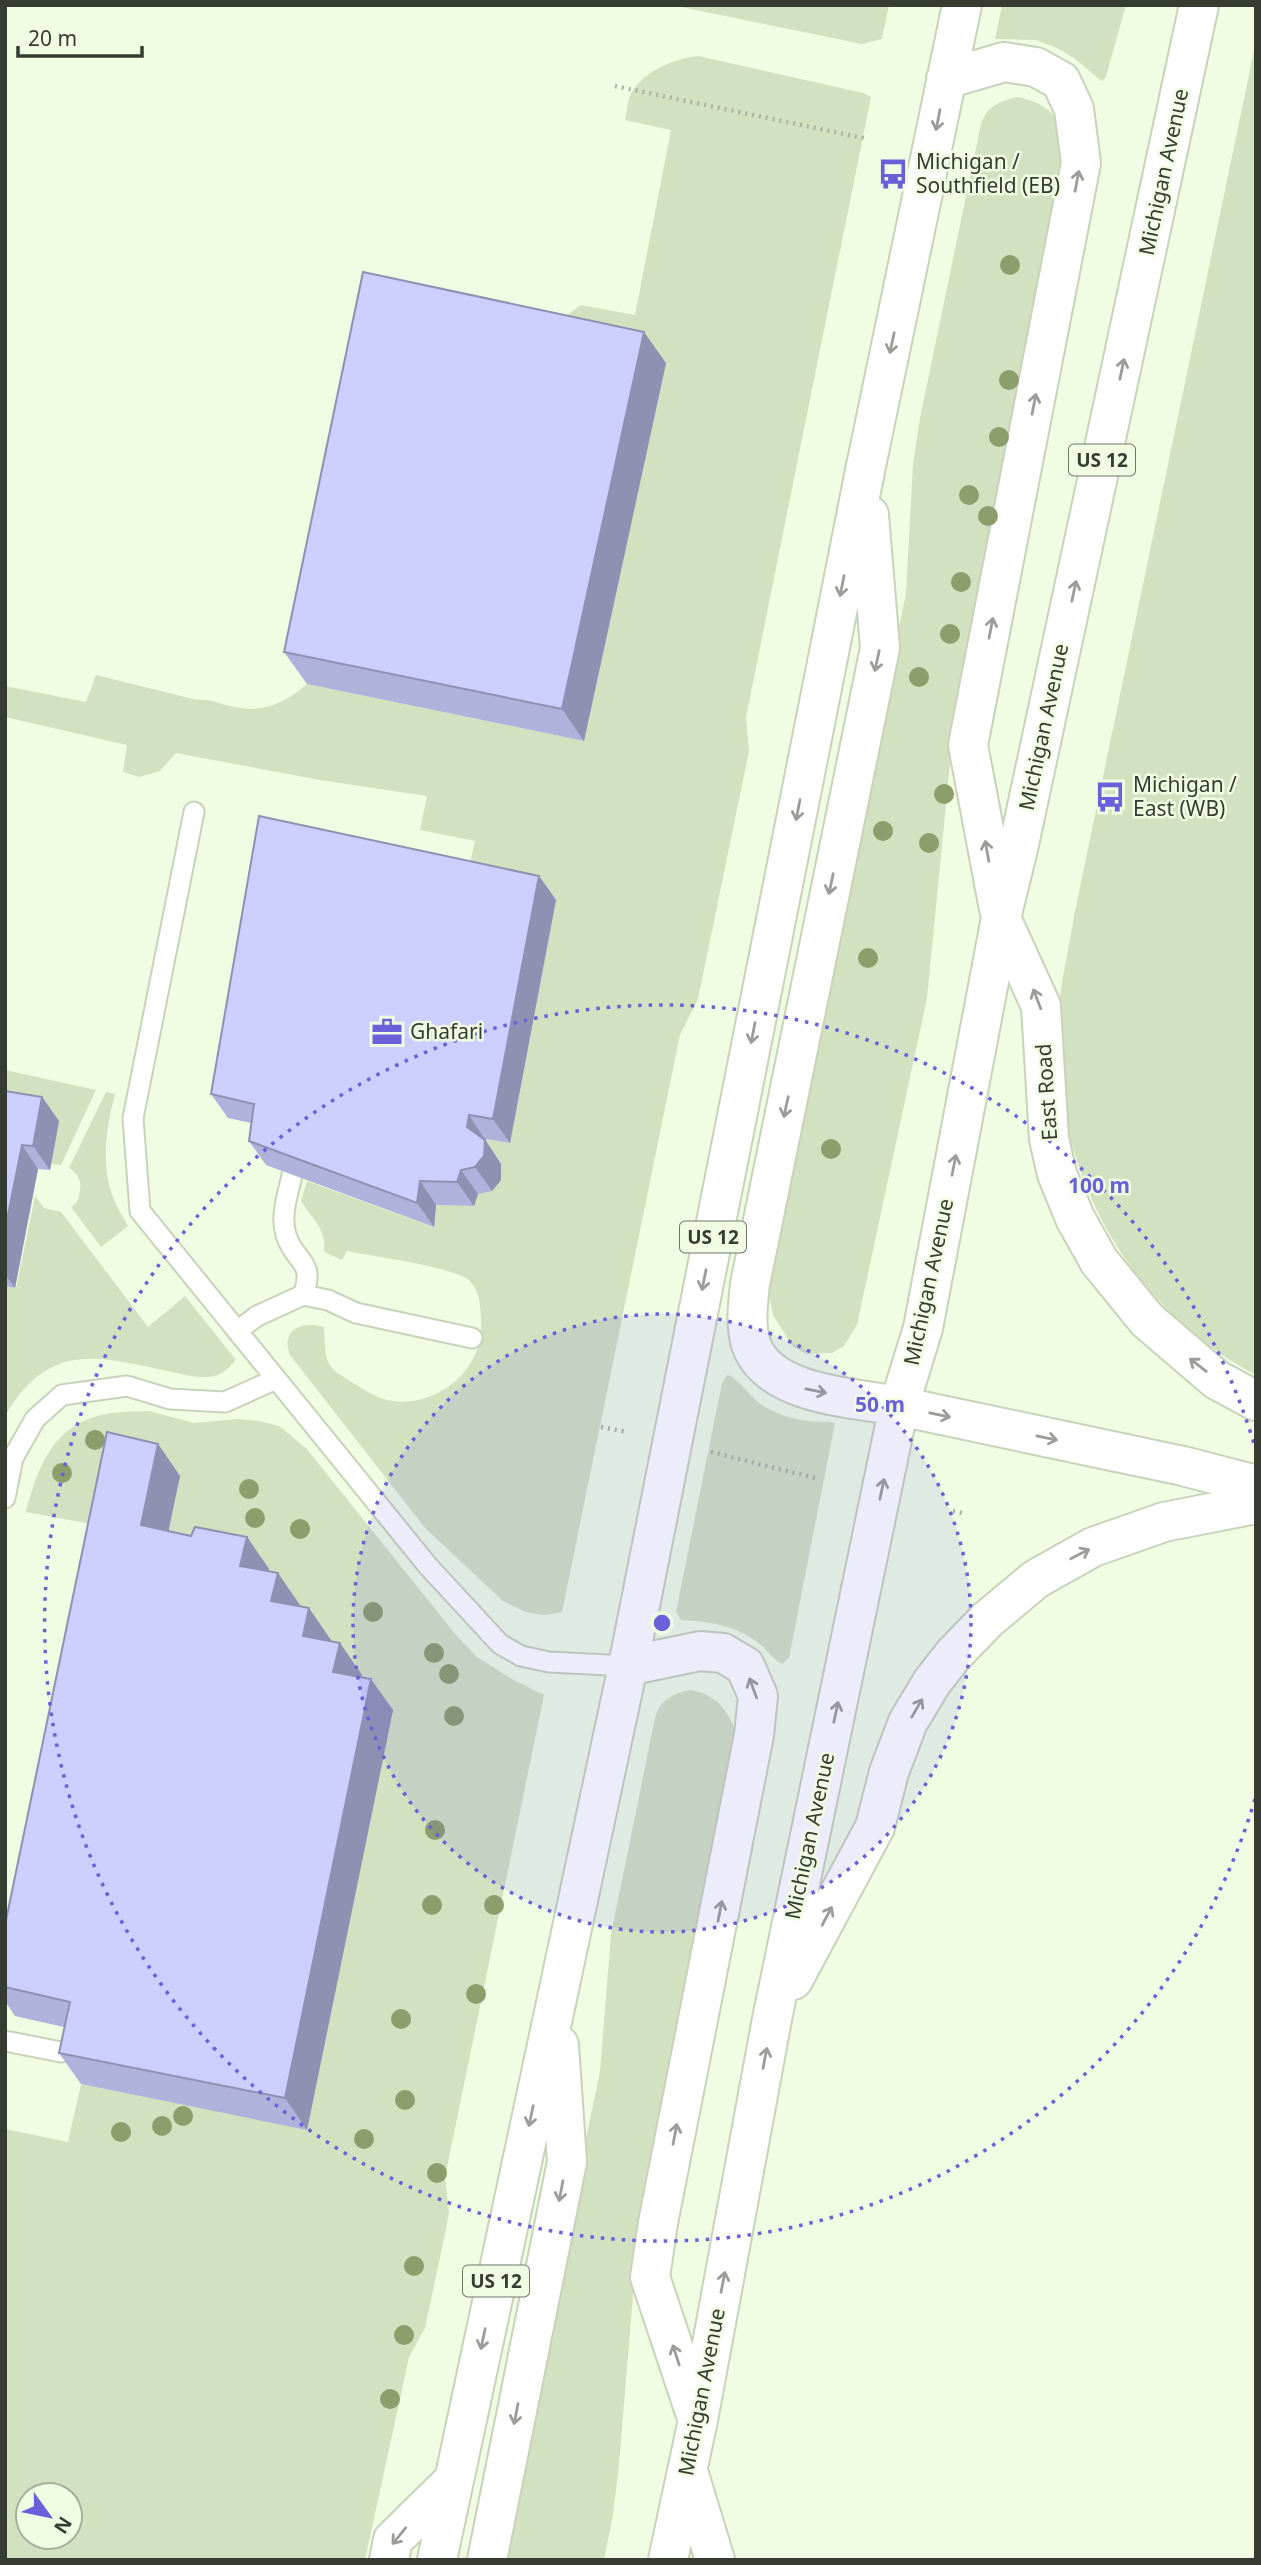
<svg xmlns="http://www.w3.org/2000/svg" width="1261" height="2565" font-family="'Noto Sans',sans-serif">
<rect width="100%" height="100%" fill="#f0fde3"/>
<path fill="#d2e1c0" fill-rule="evenodd" d="M672 5H889L882 39 862 44Z
M1002 5H1126L1106 77 1102 81 1099 79 1074 58 1057 48 1036 40 995 39Z
M1256 41V1375C1124 1306 1050 1163 1058 1017 1060 984 1069 949 1074 916Z
M698 56 863 93 871 97 746 717 749 751 698 999 680 1035 562 1612 544 1615 526 1612 503 1601 425 1528 290 1355C280 1328 304 1321 324 1327 325 1337 324 1349 327 1359 330 1370 341 1375 350 1381 363 1389 377 1399 393 1401 439 1407 483 1369 481 1323 481 1309 480 1293 471 1282 458 1267 370 1256 347 1251L342 1260 324 1252C327 1228 312 1219 301 1201L307 1181 433 1227 436 1205 474 1206 478 1194 492 1190 501 1180 484 1151 486 1139 510 1143 556 900 466 881 475 841 420 830 427 796 320 780 176 753 160 771 139 777 123 772 127 745 5 717V686L86 702 96 675 197 700C212 698 221 705 235 707 264 713 285 703 307 684L584 741 665 363 557 340 567 315 581 305 635 315 671 130 625 120C627 113 627 105 629 98 640 72 673 59 698 56Z
M1018 97C1066 108 1062 132 1068 173L950 764 927 998 857 1325 844 1346 832 1353 807 1354 793 1347 773 1315 769 1295 768 1273 906 593 913 464 920 418 981 124C988 105 1000 101 1018 97Z
M5 1070 96 1090 61 1165 51 1164 58 1121 5 1113Z
M106 1092 115 1094C106 1128 100 1168 115 1202 118 1210 124 1218 128 1226L101 1247 71 1207 77 1202C82 1188 83 1177 69 1168Z
M35 1196 44 1208 61 1212 148 1327 185 1296 236 1360C231 1365 226 1371 220 1374 206 1380 190 1376 177 1373 103 1358 51 1337 5 1416V1286L16 1288Z
M727 1375C738 1377 752 1400 765 1407 778 1414 792 1419 807 1421 817 1422 827 1421 835 1423L789 1658 782 1664C774 1660 768 1651 761 1645 736 1625 711 1622 681 1620L676 1612 722 1383Z
M149 1411 194 1423 239 1419 259 1421 279 1426 306 1448 456 1635 477 1657 510 1678 544 1695 445 2177 449 2213 446 2229 425 2328 409 2357 365 2560H5V2129L68 2142 81 2084 307 2129 118 1529 26 1512C38 1467 53 1424 106 1414 120 1411 135 1412 149 1411ZM28 2495H70V2537H28Z
M690 1690C718 1694 731 1714 738 1740L634 2284 619 2464 613 2515 604 2560H499L600 2071 611 1934 655 1718C660 1700 672 1694 690 1690Z"/>
<g fill="none" stroke-linecap="round" stroke-linejoin="round">
<g stroke="#c7d3ba" stroke-width="23">
<path id="service" d="M194 812 133 1118 140 1211 428 1566 500 1644 521 1656 549 1662 628 1666
M292 1175C288 1195 280 1215 286 1235 295 1264 316 1260 303 1295
M237 1331 257 1316 303 1295 328 1300 356 1313 472 1338
M5 1498 13 1458 35 1419 62 1395 127 1386 170 1399 225 1402 276 1379
M5 2041 61 2052"/>
</g>
<g stroke="#c7d3ba" stroke-width="42">
<path id="minor" d="M1001 918 1041 1006 1049 1139 1057 1174 1075 1218 1099 1261 1147 1320 1217 1380 1256 1401
M899 1406 1183 1466 1256 1485"/>
</g>
<g stroke="#c7d3ba" stroke-width="42">
<path id="primary" d="M946 79 1004 62 1036 67 1061 81 1074 109 1081 163 968 745 999 909
M869 515 880 648 750 1284C748 1303 745 1325 751 1344 768 1395 854 1398 899 1406
M628 1666 700 1651 723 1653 745 1666 758 1696 754 1735 658 2223 650 2277 697 2418
M793 1980 875 1827 889 1772 908 1722 932 1682 954 1654 987 1620 1036 1579 1093 1547 1164 1522 1256 1504
M688 2471 715 2560
M389 2560 393 2540 452 2482
M437 2560 628 1666 865 471 962 5
M487 2560 567 2162 559 2045
M668 2560 698 2420 772 2019 899 1406 923 1328 1001 918 1018 849 1199 5"/>
</g>
<path stroke="#aab4a0" stroke-width="4.5" stroke-dasharray="2 5" stroke-linecap="butt" d="M615 86 868 139
M601 1427 627 1432
M711 1452 819 1479
M953 1511 962 1513"/>
<use href="#service" stroke="#fff" stroke-width="19"/>
<use href="#minor" stroke="#fff" stroke-width="38"/>
<use href="#primary" stroke="#fff" stroke-width="38"/>
</g>
<g fill="#8b9e6c">
<circle cx="1010" cy="265" r="10"/>
<circle cx="1009" cy="380" r="10"/>
<circle cx="999" cy="437" r="10"/>
<circle cx="969" cy="495" r="10"/>
<circle cx="988" cy="516" r="10"/>
<circle cx="961" cy="582" r="10"/>
<circle cx="950" cy="634" r="10"/>
<circle cx="919" cy="677" r="10"/>
<circle cx="944" cy="794" r="10"/>
<circle cx="883" cy="831" r="10"/>
<circle cx="929" cy="843" r="10"/>
<circle cx="868" cy="958" r="10"/>
<circle cx="831" cy="1149" r="10"/>
<circle cx="95" cy="1440" r="10"/>
<circle cx="62" cy="1473" r="10"/>
<circle cx="249" cy="1489" r="10"/>
<circle cx="255" cy="1518" r="10"/>
<circle cx="300" cy="1529" r="10"/>
<circle cx="373" cy="1612" r="10"/>
<circle cx="434" cy="1653" r="10"/>
<circle cx="449" cy="1674" r="10"/>
<circle cx="454" cy="1716" r="10"/>
<circle cx="435" cy="1830" r="10"/>
<circle cx="432" cy="1905" r="10"/>
<circle cx="494" cy="1905" r="10"/>
<circle cx="476" cy="1994" r="10"/>
<circle cx="401" cy="2019" r="10"/>
<circle cx="405" cy="2100" r="10"/>
<circle cx="183" cy="2116" r="10"/>
<circle cx="162" cy="2126" r="10"/>
<circle cx="121" cy="2132" r="10"/>
<circle cx="364" cy="2139" r="10"/>
<circle cx="437" cy="2173" r="10"/>
<circle cx="414" cy="2266" r="10"/>
<circle cx="404" cy="2335" r="10"/>
<circle cx="390" cy="2399" r="10"/>
</g>
<path fill="#afb2db" d="M666 363 584 741 307 684 284 652Z
M539 876 556 900 510 1143 486 1139V1141L501 1164V1180L492 1191 478 1194 474 1206 436 1205 434 1227 266 1165 249 1141 251 1123 228 1118 211 1094Z
M5 1091 42 1097 59 1121 50 1170 38 1169 15 1288 5 1286Z
M158 1444 180 1476 168 1531 191 1536 247 1537 269 1569V1571L300 1605V1607L331 1640V1642L340 1643 362 1675V1677L393 1710 307 2130 81 2084 59 2053 64 2027 15 2016 5 2001V1925Z"/>
<path fill="#8f91b2" d="M644 332 666 363 584 741 562 709Z
M539 876 556 900 510 1143 493 1119Z
M42 1097 59 1121 50 1170 33 1146Z
M469 1115 501 1164V1180L492 1191 475 1167 467 1127Z
M22 1145 38 1169 15 1288 5 1274V1230Z
M461 1170 478 1194 474 1206 457 1182Z
M420 1181 436 1205 434 1227 417 1203Z
M158 1444 180 1476 163 1557 141 1525Z
M247 1537 269 1569 262 1597 240 1566Z
M278 1573 300 1605 294 1632 271 1601Z
M309 1608 331 1640 325 1668 303 1636Z
M340 1643 362 1675 355 1703 333 1672Z
M371 1679 393 1710 307 2130 285 2098Z"/>
<path fill="#cccfff" stroke="#8f91b2" stroke-width="2" d="M363 272 644 332 562 709 284 652Z
M259 816 539 876 493 1119 469 1115 467 1127 485 1140 484 1156 475 1167 461 1170 457 1182 420 1181 417 1203 249 1141 254 1104 211 1094Z
M5 1091 42 1097 33 1146 22 1145 5 1230Z
M107 1432 158 1444 141 1525 191 1536 195 1527 247 1537 240 1566 278 1573 271 1601 309 1608 303 1636 340 1643 333 1672 371 1679 285 2098 59 2053 70 2002 5 1987V1925Z"/>
<defs><path id="oneway-shaft" d="M-6 0H5M1.5-3L5.5 0L1.5 3" fill="none" stroke-width="1.6" stroke-linecap="round" stroke-linejoin="round" transform="scale(1.75)"/></defs>
<g stroke="#9b9e98">
<use href="#oneway-shaft" transform="translate(938 120) rotate(101)"/>
<use href="#oneway-shaft" transform="translate(1077 181) rotate(-79)"/>
<use href="#oneway-shaft" transform="translate(892 343) rotate(102)"/>
<use href="#oneway-shaft" transform="translate(1122 369) rotate(-78)"/>
<use href="#oneway-shaft" transform="translate(1034 404) rotate(-79)"/>
<use href="#oneway-shaft" transform="translate(842 586) rotate(101)"/>
<use href="#oneway-shaft" transform="translate(1074 591) rotate(-78)"/>
<use href="#oneway-shaft" transform="translate(991 628) rotate(-79)"/>
<use href="#oneway-shaft" transform="translate(877 661) rotate(102)"/>
<use href="#oneway-shaft" transform="translate(798 810) rotate(101)"/>
<use href="#oneway-shaft" transform="translate(987 851) rotate(-100)"/>
<use href="#oneway-shaft" transform="translate(831 884) rotate(102)"/>
<use href="#oneway-shaft" transform="translate(1037 999) rotate(-111)"/>
<use href="#oneway-shaft" transform="translate(753 1033) rotate(101)"/>
<use href="#oneway-shaft" transform="translate(786 1107) rotate(102)"/>
<use href="#oneway-shaft" transform="translate(954 1165) rotate(-79)"/>
<use href="#oneway-shaft" transform="translate(704 1280) rotate(101)"/>
<use href="#oneway-shaft" transform="translate(1198 1365) rotate(-142)"/>
<use href="#oneway-shaft" transform="translate(816 1391) rotate(11)"/>
<use href="#oneway-shaft" transform="translate(940 1415) rotate(12)"/>
<use href="#oneway-shaft" transform="translate(1047 1438) rotate(12)"/>
<use href="#oneway-shaft" transform="translate(882 1489) rotate(-78)"/>
<use href="#oneway-shaft" transform="translate(1080 1554) rotate(-27)"/>
<use href="#oneway-shaft" transform="translate(753 1688) rotate(-110)"/>
<use href="#oneway-shaft" transform="translate(917 1708) rotate(-60)"/>
<use href="#oneway-shaft" transform="translate(836 1712) rotate(-78)"/>
<use href="#oneway-shaft" transform="translate(720 1911) rotate(-79)"/>
<use href="#oneway-shaft" transform="translate(827 1916) rotate(-62)"/>
<use href="#oneway-shaft" transform="translate(765 2058) rotate(-79)"/>
<use href="#oneway-shaft" transform="translate(531 2116) rotate(102)"/>
<use href="#oneway-shaft" transform="translate(675 2134) rotate(-79)"/>
<use href="#oneway-shaft" transform="translate(561 2191) rotate(101)"/>
<use href="#oneway-shaft" transform="translate(723 2282) rotate(-79)"/>
<use href="#oneway-shaft" transform="translate(483 2339) rotate(102)"/>
<use href="#oneway-shaft" transform="translate(676 2355) rotate(-108)"/>
<use href="#oneway-shaft" transform="translate(516 2414) rotate(101)"/>
<use href="#oneway-shaft" transform="translate(399 2536) rotate(129)"/>
</g>
<circle cx="662" cy="1623" r="309" fill="#6a60da" fill-opacity=".12"/>
<g fill="none" stroke="#6a60da" stroke-width="3.5" stroke-dasharray="3.5 7">
<circle cx="662" cy="1623" r="309"/>
<path d="M1255 1799A618 618 0 1 1 1255 1447"/>
</g>
<defs>
<g id="bus-bare" transform="scale(2.415)"><path d="M-5-6H5V4H4V6H2V4H-2V6H-4V4H-5ZM-3.5-4V0h7V-4ZM-3.5 1.2v1.5H-2V1.2ZM2 1.2v1.5H3.5V1.2Z" fill="#6a60da" stroke="#f0fde3" stroke-width="2.5" paint-order="stroke"/></g>
<g id="office-bare" transform="scale(2.415)"><path d="M-6-3h4V-5.5h4V-3h4V5H-6ZM-1-4.5V-3h2v-1.5ZM-6 0V1H6V0Z" fill="#6a60da" stroke="#f0fde3" stroke-width="2.5" paint-order="stroke"/></g>
</defs>
<g fill-rule="evenodd">
<use href="#bus-bare" x="893" y="174"/>
<use href="#bus-bare" x="1110" y="797"/>
<use href="#office-bare" x="387" y="1032"/>
</g>
<g text-anchor="middle" stroke-width="5" stroke-linejoin="round" paint-order="stroke">
<g fill="#f0fde3" stroke="#6e7667" stroke-width="2">
<rect x="1069" y="444.5" width="66" height="31" rx="5"/>
<rect x="680" y="1221.5" width="66" height="31" rx="5"/>
<rect x="463" y="2265.5" width="66" height="31" rx="5"/>
</g>
<g font-size="19" font-weight="bold" fill="#373c32">
<text x="1102" y="467">US 12</text>
<text x="713" y="1244">US 12</text>
<text x="496" y="2288">US 12</text>
</g>
<g font-size="21" fill="#373c32" stroke="#f0fde3" text-anchor="start">
<text x="916" y="169">Michigan /<tspan x="916" dy="24">Southfield (EB)</tspan></text>
<text x="1133" y="792">Michigan /<tspan x="1133" dy="24">East (WB)</tspan></text>
<text x="410" y="1039">Ghafari</text>
</g>
<g font-size="21" fill="#373c32" stroke="#f0fde3">
<text transform="translate(1164 172) rotate(-78)" y="7">Michigan Avenue</text>
<text transform="translate(1044 727) rotate(-78)" y="7">Michigan Avenue</text>
<text transform="translate(1047 1092) rotate(-94)" y="7">East Road</text>
<text transform="translate(929 1282) rotate(-78)" y="7">Michigan Avenue</text>
<text transform="translate(810 1836) rotate(-78)" y="7">Michigan Avenue</text>
<text transform="translate(702 2392) rotate(-79)" y="7">Michigan Avenue</text>
</g>
</g>
<circle cx="662" cy="1623" r="10" fill="#6a60da" stroke="#f0fde3" stroke-width="3.5"/>
<g font-size="21" text-anchor="middle" font-weight="bold" fill="#6a60da" stroke="#f0fde3" stroke-width="5" stroke-linejoin="round" paint-order="stroke">
<text x="1099" y="1193">100 m</text>
<text x="880" y="1412">50 m</text>
</g>
<rect width="1261" height="2565" fill="none" stroke="#373c32" stroke-width="14"/>
<g transform="translate(49 2516) rotate(123)"><circle r="33" fill="#f0fde3" stroke="#a6b09c" stroke-width="2"/>
<path d="M0-5L12 26L0 18L-12 26Z" fill="#6a60da"/>
<text y="-10" font-size="19" font-weight="bold" text-anchor="middle" fill="#373c32">N</text>
</g>
<path d="M18 46v10h124v-10" fill="none" stroke="#373c32" stroke-width="3.5"/>
<text x="28" y="46" font-size="21" fill="#373c32" stroke="#f0fde3" stroke-width="5" paint-order="stroke">20 m</text>
</svg>
